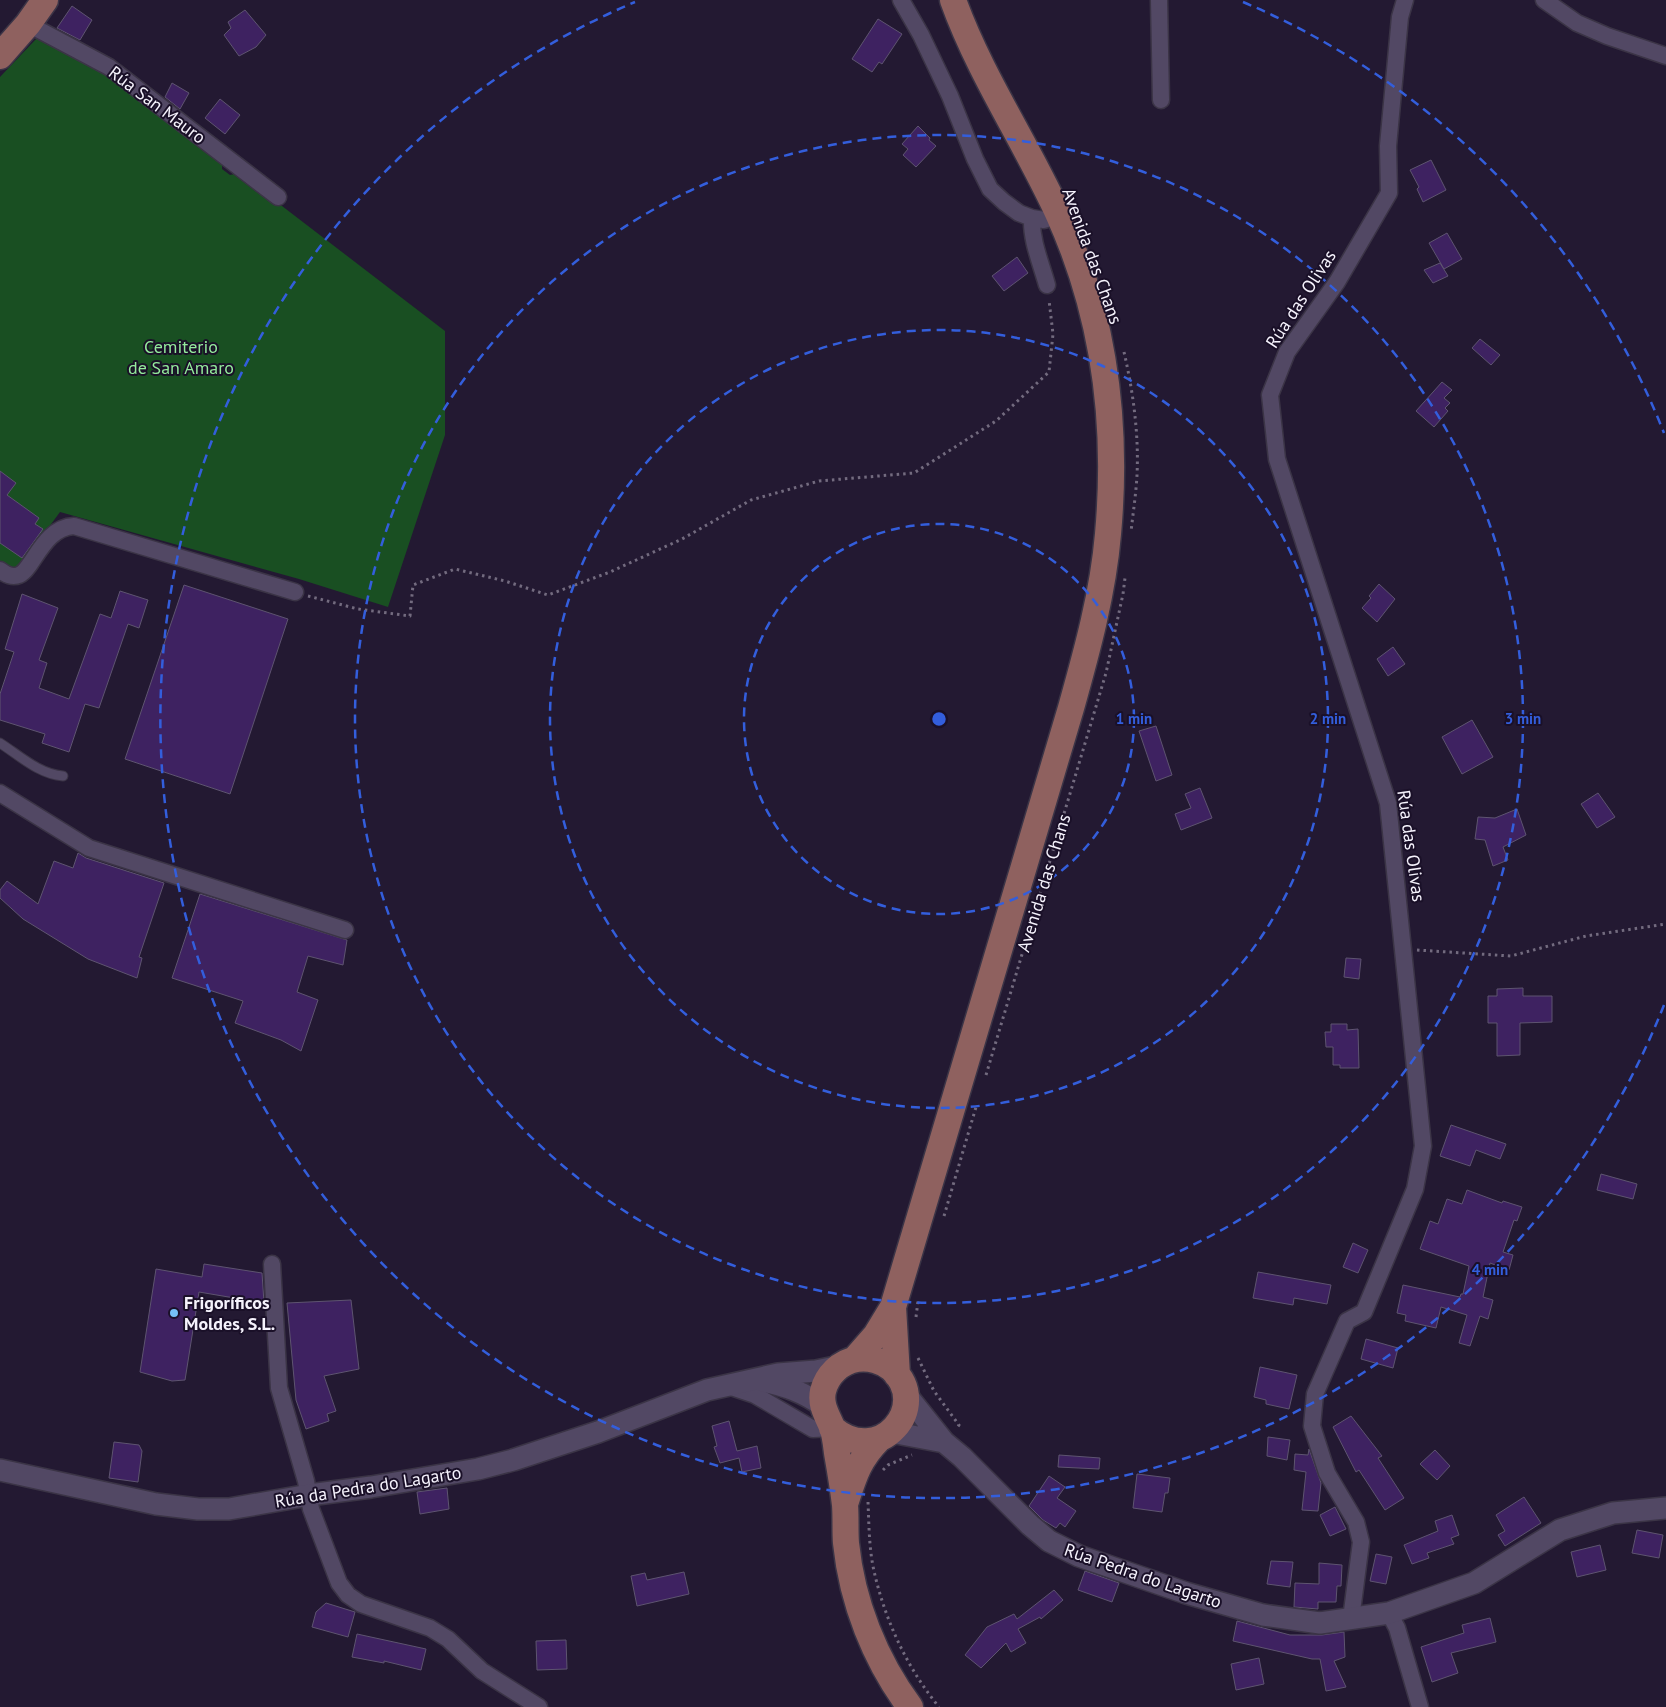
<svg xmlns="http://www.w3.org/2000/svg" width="1666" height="1707" font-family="'PT Sans',sans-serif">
<rect width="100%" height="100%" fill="#231932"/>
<path fill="#194f22" d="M37 38 108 73 222 162V169L230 175 239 173 445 331V435L388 607 299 579 60 512 18 569 0 567V77Z"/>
<path fill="#3e2261" stroke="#5e5470" d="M72 6 92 20 80 40 57 28Z
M245 10 266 35 256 47 239 56 224 35 231 28 228 22Z
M878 19 902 34 882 64 879 62 872 72 852 59Z
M172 83 189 93 180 109 165 97Z
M220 99 240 115 225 134 205 118Z
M918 126 930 138 929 140 936 146 916 167 903 155 908 149 902 144Z
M1431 160 1446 190 1423 202 1417 189 1419 187 1410 170Z
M1447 233 1462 259 1444 269 1429 243Z
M1017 257 1028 273 1004 291 992 276Z
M1440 263 1448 276 1433 283 1424 270Z
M1480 339 1500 355 1491 365 1472 348Z
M1442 382 1452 390 1444 398 1450 403 1445 408 1448 411 1434 427 1416 411Z
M0 471 16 483 7 495 39 518 35 524 43 529 22 558 0 543Z
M1379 584 1395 599 1377 622 1362 608 1371 598 1369 596Z
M184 585 288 619 230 794 125 759Z
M120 591 148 600 139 628 128 624 99 708 85 704 69 752 42 743 45 734 0 720V694L14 652 5 649 22 594 58 608 39 660 47 663 39 688 69 699 100 614 111 618Z
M1393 647 1405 664 1388 676 1377 659Z
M1472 720 1493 757 1462 774 1442 737Z
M1156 726 1172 775 1156 781 1139 731Z
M1200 788 1212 818 1181 830 1175 814 1191 808 1185 794Z
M1598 793 1615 817 1597 828 1581 804Z
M1517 809 1526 835 1503 847 1508 860 1493 866 1485 840 1475 839 1478 817 1495 818Z
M78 853 86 858 164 883 139 957 142 958 137 978 88 959 23 919 0 898V890L7 881 38 904 54 861 73 868Z
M200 894 347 940 343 965 308 956 297 992 318 1000 301 1051 281 1040 235 1023 243 1001 172 978Z
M1346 958 1361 959 1359 979 1344 977Z
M1523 988V996H1552V1022L1520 1023V1055L1497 1056V1023H1488V996H1497V989Z
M1331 1024H1347V1030L1358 1029 1359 1068H1340V1065H1333V1047H1326L1325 1032H1331Z
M1451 1125 1506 1144 1500 1159 1476 1150 1470 1166 1440 1156Z
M1601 1174 1637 1184 1633 1199 1597 1190Z
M1467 1190 1502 1203 1503 1201 1522 1207 1517 1221 1514 1220 1503 1252 1513 1255 1509 1270 1490 1263 1483 1297 1493 1300 1488 1319 1480 1316 1470 1346 1459 1343 1467 1315 1441 1307 1436 1328 1405 1321 1406 1315 1397 1313 1403 1285 1460 1297 1461 1294H1463L1469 1266 1420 1249 1430 1221 1438 1224 1447 1199 1462 1204Z
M1353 1243 1368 1250 1358 1273 1343 1267Z
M204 1264 262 1273 264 1303 199 1292 185 1380 172 1381 140 1372 156 1269 202 1277Z
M1258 1272 1331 1285 1327 1304 1294 1298 1293 1305 1253 1298Z
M351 1300 359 1369 324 1376 336 1411 327 1414 329 1421 306 1429 296 1400 287 1303Z
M1366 1339 1398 1348 1393 1368 1361 1359Z
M1260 1367 1297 1375 1289 1409 1266 1404V1400L1254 1397Z
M1351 1416 1382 1456 1378 1458 1404 1498 1385 1510 1359 1470 1356 1472 1333 1427Z
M729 1421 737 1451 757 1446 761 1468 742 1472 739 1458 720 1463 714 1447 717 1446 712 1426Z
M1268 1437 1290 1440 1287 1460 1267 1456Z
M114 1442 139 1445 142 1451 138 1482 109 1478Z
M1309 1449 1321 1483 1318 1511 1302 1510 1306 1472 1294 1470 1295 1454 1308 1455Z
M1435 1450 1450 1466 1437 1480 1420 1464Z
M1059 1455 1100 1458 1099 1469 1058 1467Z
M1137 1474 1170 1478 1168 1493H1165L1162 1512 1133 1508Z
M1049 1476 1065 1487 1057 1498 1076 1511 1065 1527 1060 1523 1056 1528 1043 1520 1029 1506Z
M447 1488 449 1509 420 1514 417 1492Z
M1524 1497 1541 1523 1505 1546 1498 1535 1505 1531 1496 1515Z
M1335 1507 1346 1529 1330 1536 1320 1515Z
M1452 1515 1459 1535 1451 1538 1454 1544 1427 1553 1429 1558 1412 1564 1404 1545 1438 1531 1435 1521Z
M1637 1530 1663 1535 1659 1558 1632 1553Z
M1600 1545 1606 1570 1577 1577 1571 1552Z
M1376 1554 1392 1557 1386 1584 1370 1581Z
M1271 1561 1293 1562 1290 1587 1267 1584Z
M1319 1563 1342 1565 1341 1586H1337L1336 1602H1318V1609L1294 1607 1295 1583 1319 1584Z
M1085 1571 1119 1583 1112 1602 1078 1590Z
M684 1572 689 1594 637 1606 631 1576 645 1573 647 1580Z
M1054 1590 1063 1600 1041 1619 1040 1617 1018 1629 1026 1643 1011 1652 1006 1643 981 1668 965 1655 987 1627 1014 1614 1017 1619Z
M326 1603 355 1612 348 1637 312 1627 316 1612Z
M1490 1618 1496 1642 1451 1653 1458 1673 1432 1682 1421 1647 1464 1633 1462 1625Z
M1237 1621 1290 1635H1322L1344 1632 1345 1657 1334 1661 1346 1687 1326 1691 1320 1659H1312L1233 1641Z
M357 1634 426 1649 421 1670 384 1661V1663L352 1657Z
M566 1640 567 1669 537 1670 536 1641Z
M1259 1658 1264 1684 1236 1690 1231 1664Z"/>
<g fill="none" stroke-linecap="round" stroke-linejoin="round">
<g stroke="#3b3446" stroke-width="11">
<path id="service" d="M0 743C20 756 39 774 63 776"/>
</g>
<g stroke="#3b3446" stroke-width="19">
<path id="minor" d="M901 0 921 35 950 96 975 159 990 189 1004 202 1019 213 1032 218 1044 220 1059 215
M1159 0 1161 100
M1544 0 1577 23 1607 36 1666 56
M28 24 109 67 278 197
M1032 218C1031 241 1041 263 1047 285
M0 570C5 574 12 578 19 575 24 573 27 568 30 564 41 548 52 527 74 526L295 592
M0 793 89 848 345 930
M272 1264 279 1388 306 1481 311 1509 339 1583 348 1595 361 1604 430 1628 448 1639 482 1671 539 1707
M725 1385 755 1395 813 1429 832 1428
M1389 1613 1397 1628 1420 1707
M1351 1619 1361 1542 1356 1522 1327 1473 1312 1426 1315 1394 1347 1321 1364 1312 1415 1189 1423 1146 1388 803 1277 459 1270 395 1287 352 1337 282 1389 193 1388 146 1400 17 1405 0"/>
</g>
<g stroke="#3b3446" stroke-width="24">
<path id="tertiary" d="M763 1381C786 1386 803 1392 823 1406
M905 1393 944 1442 962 1457 1030 1525 1049 1541 1079 1556 1186 1593 1263 1615 1320 1623 1389 1613 1474 1583 1560 1530 1613 1513 1666 1508
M891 1432 944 1442
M0 1470 156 1504 198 1509H229L309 1495 371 1487 478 1469 513 1460 598 1432 707 1390 778 1374 816 1371 840 1366"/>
</g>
<g stroke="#3b3446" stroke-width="29">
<path id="primary" d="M0 56 28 24 45 0
M893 1307 897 1375
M855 1359 876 1335 893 1307 1071 708C1087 651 1103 593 1108 534 1118 424 1104 314 1058 213 1025 141 980 75 953 0
M832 1428C879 1469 932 1406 892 1369 883 1361 869 1357 857 1359 840 1362 827 1375 823 1391 820 1405 827 1415 832 1427 835 1434 836 1445 837 1453 840 1470 843 1488 845 1505 846 1518 845 1531 846 1543 852 1602 875 1660 910 1707
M846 1501C854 1476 859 1459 879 1439"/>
</g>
<path stroke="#736b7f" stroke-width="3" stroke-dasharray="2.5 4" stroke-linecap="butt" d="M1124 352C1133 391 1139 434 1137 475 1136 494 1133 513 1131 532
M308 596 358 609 410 616 413 585 455 569 505 581 548 595 610 572 682 539 751 500 819 481 914 473 996 421 1049 372 1053 334 1049 300
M1417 950 1511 956 1586 936 1666 924
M986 1075 1106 673 1123 594 1125 578
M944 1216 976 1107
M916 1317 918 1301
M918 1358 934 1391 959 1425 956 1429
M883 1470 888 1465 912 1455
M868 1502C869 1525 869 1549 874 1571 885 1620 907 1668 939 1707"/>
<use href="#service" stroke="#524864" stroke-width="9"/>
<use href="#minor" stroke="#524864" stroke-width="16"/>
<use href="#tertiary" stroke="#524864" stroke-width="21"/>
<use href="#primary" stroke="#8f615f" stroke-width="26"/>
</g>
<g fill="none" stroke="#335edc" stroke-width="2.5" stroke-dasharray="9 6">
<circle cx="939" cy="719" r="195"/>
<circle cx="939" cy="719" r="389"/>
<circle cx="939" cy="719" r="584"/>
<path d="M1664 1005A779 779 0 1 1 635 2M1243 2A779 779 0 0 1 1664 433"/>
</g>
<circle fill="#75c0f6" stroke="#1a1028" stroke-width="2" cx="174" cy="1313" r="5"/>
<g text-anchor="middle" stroke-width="4" stroke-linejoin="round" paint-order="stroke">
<g font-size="18" fill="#f5f2fc" stroke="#1a1028">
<text transform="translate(157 105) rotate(37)" y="6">Rúa San Mauro</text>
<text transform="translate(1092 256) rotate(70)" y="6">Avenida das Chans</text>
<text transform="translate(1301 299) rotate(-57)" y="6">Rúa das Olivas</text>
<text transform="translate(1411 846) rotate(82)" y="6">Rúa das Olivas</text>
<text transform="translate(1044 883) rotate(-73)" y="6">Avenida das Chans</text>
<text transform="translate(368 1487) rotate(-9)" y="6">Rúa da Pedra do Lagarto</text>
<text transform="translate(1143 1576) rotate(19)" y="6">Rúa Pedra do Lagarto</text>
</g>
<g font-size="18" fill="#94eb9c" stroke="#1a1028">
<text x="181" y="353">Cemiterio<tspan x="181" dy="21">de San Amaro</tspan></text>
</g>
<g font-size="18" font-weight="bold" fill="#f5f2fc" stroke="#1a1028" text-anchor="start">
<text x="184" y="1309">Frigoríficos<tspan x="184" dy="21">Moldes, S.L.</tspan></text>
</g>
</g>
<circle cx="939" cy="719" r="8" fill="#335edc" stroke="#1a1028" stroke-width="2.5"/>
<g font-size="15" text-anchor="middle" font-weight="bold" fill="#335edc" stroke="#1a1028" stroke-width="4" stroke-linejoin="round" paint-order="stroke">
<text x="1134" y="724">1 min</text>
<text x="1328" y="724">2 min</text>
<text x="1523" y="724">3 min</text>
<text x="1490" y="1275">4 min</text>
</g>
</svg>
